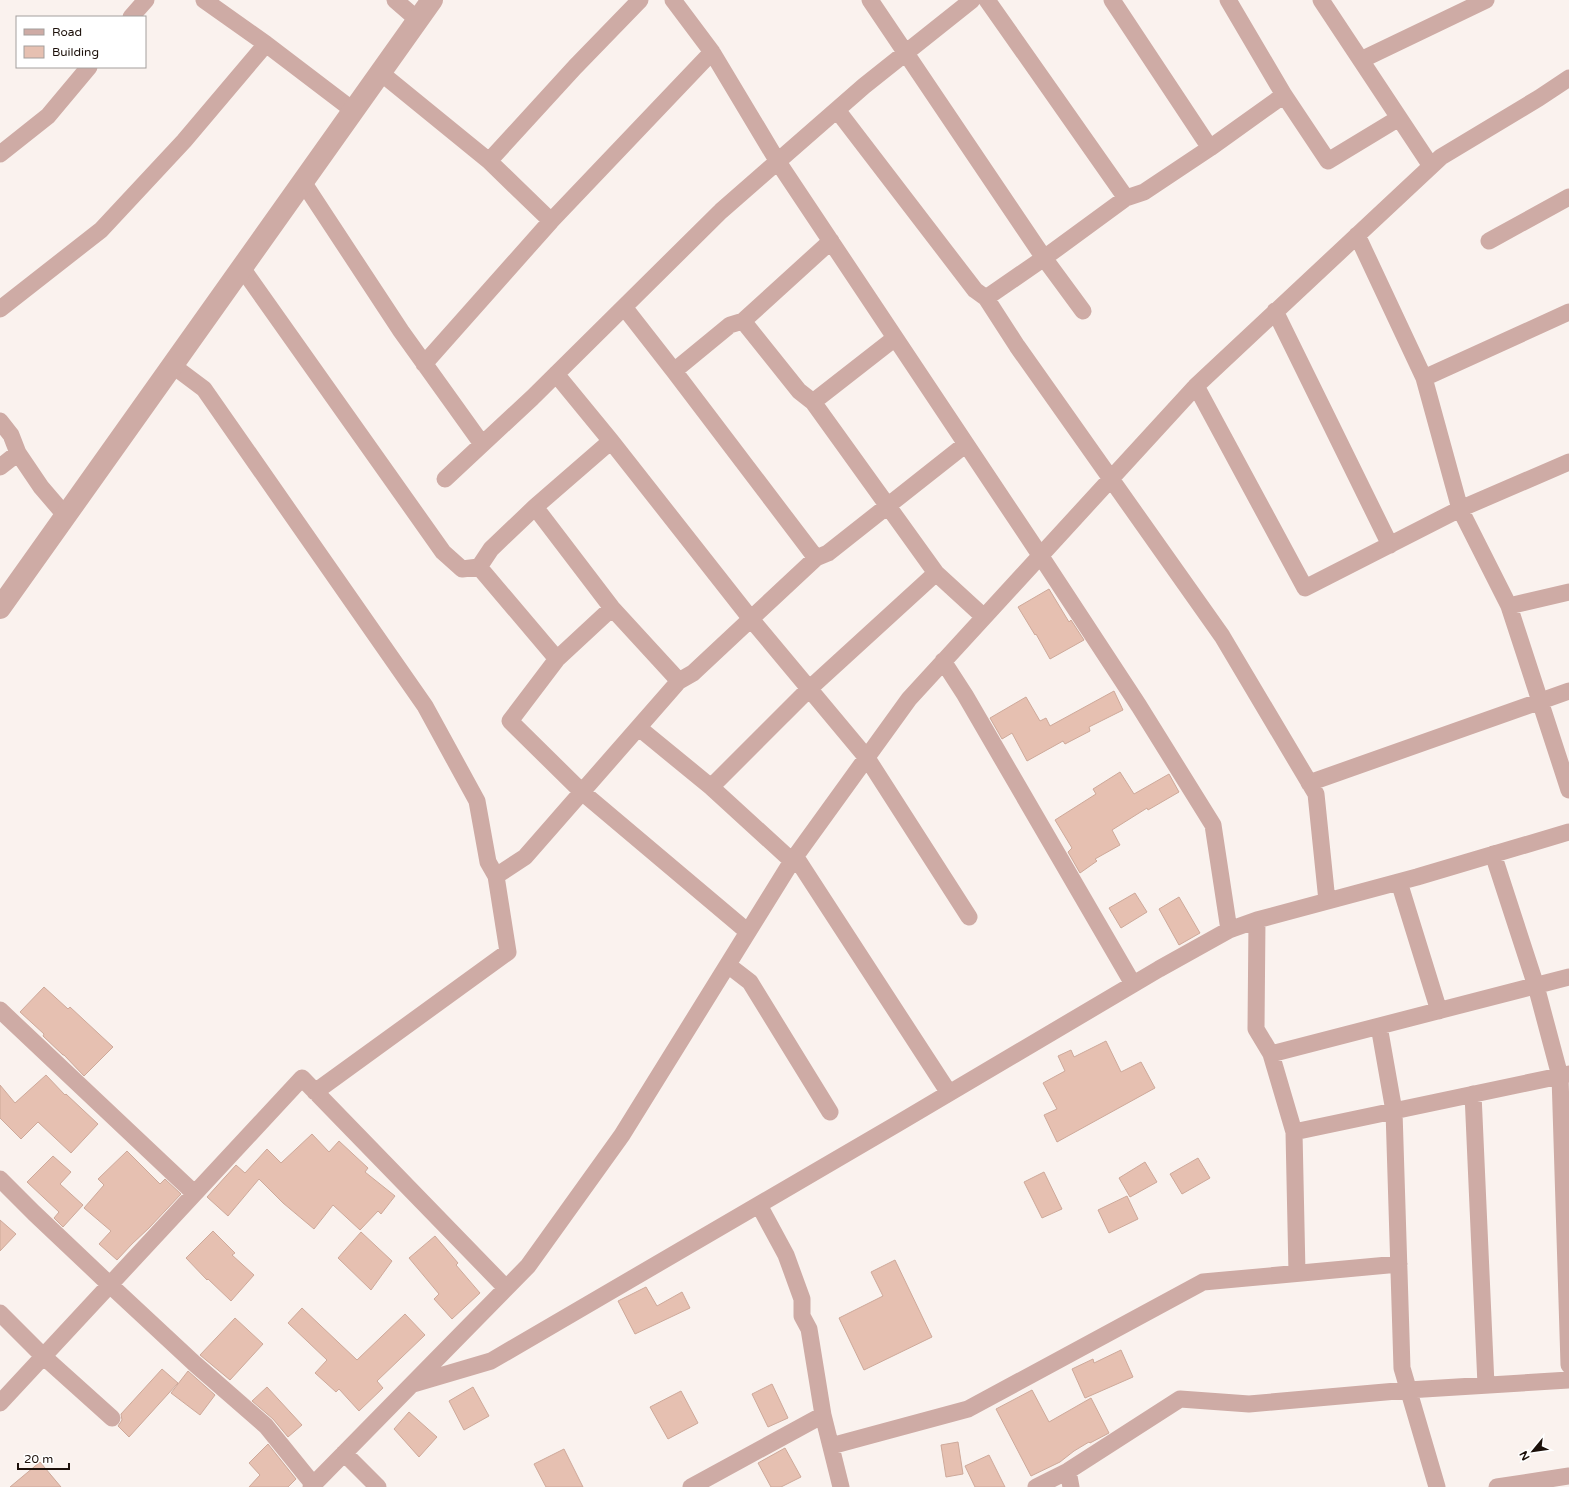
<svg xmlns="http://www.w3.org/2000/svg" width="1569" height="1487" font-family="'Varela Round',sans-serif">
<rect width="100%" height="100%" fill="#faf2ee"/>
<path fill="#e6c0b1" stroke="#cea99a" d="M1049 589 1069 622 1071 620 1084 640 1050 659 1036 634 1035 635 1018 607Z
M1114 691 1123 710 1089 727 1090 731 1065 744 1063 741 1027 761 1012 733 1002 739 990 718 1026 697 1040 721 1046 718 1050 726Z
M1120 772 1134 794 1169 774 1179 792 1148 810 1147 808 1112 830 1120 845 1095 859 1097 861 1080 873 1068 852 1072 848 1055 820 1096 794 1093 789Z
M1135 893 1147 912 1121 928 1109 908Z
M1179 897 1200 933 1179 945 1159 909Z
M44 987 68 1009 70 1007 113 1047 84 1076 64 1055H63L43 1036 44 1034 20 1012Z
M1106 1041 1121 1072 1141 1062 1155 1088 1057 1142 1044 1115 1057 1109 1043 1083 1065 1071 1058 1056 1071 1050 1074 1057Z
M46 1075 65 1095 66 1094 98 1124 71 1153 38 1122 21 1139 0 1118V1085L15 1103Z
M312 1134 329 1152 339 1141 368 1168 365 1172 395 1196 381 1214 378 1211 360 1230 333 1205 314 1229 283 1203 259 1179 228 1216 207 1197 236 1165 245 1173 267 1149 281 1163Z
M127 1151 160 1184 165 1179 181 1194 149 1228 132 1244 117 1260 99 1244 111 1231 84 1208 104 1185 98 1179Z
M53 1156 71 1172 60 1184 83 1205 63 1227 54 1218 59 1212 27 1182Z
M1198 1158 1210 1178 1182 1194 1170 1174Z
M1145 1162 1157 1182 1130 1197 1119 1178Z
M1044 1172 1062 1209 1042 1218 1024 1182Z
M1127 1196 1138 1219 1109 1233 1098 1210Z
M0 1220 16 1234 0 1251Z
M213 1231 235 1253 232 1255 254 1275 231 1301 208 1279 207 1280 186 1258Z
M361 1232 392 1261 371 1290 338 1258Z
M435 1236 458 1263 456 1265 480 1293 452 1319 434 1299 439 1294 409 1258Z
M895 1260 932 1337 864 1370 839 1318 883 1296 871 1272Z
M646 1287 657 1306 682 1292 690 1308 635 1334 618 1301Z
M302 1308 357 1360 405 1314 425 1335 377 1381 383 1388 359 1411 339 1389 336 1392 315 1373 327 1360 288 1323Z
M235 1318 263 1344 230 1380 200 1355Z
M1121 1350 1133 1377 1085 1398 1072 1369 1093 1359 1094 1363Z
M162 1369 178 1383 129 1437 118 1426 122 1420 121 1414Z
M188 1371 215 1395 200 1415 171 1393Z
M772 1384 788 1418 768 1427 752 1394Z
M267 1387 302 1425 288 1437 273 1419 252 1401Z
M473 1387 489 1416 464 1430 449 1401Z
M1032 1390 1049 1422 1091 1398 1109 1433 1090 1443 1089 1442 1074 1451 1060 1462 1031 1476 996 1409Z
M681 1391 698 1423 668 1439 650 1407Z
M409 1412 437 1437 419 1457 394 1429Z
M958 1442 963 1474 946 1477 941 1445Z
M268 1444 296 1479 288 1487H249L260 1475 249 1463Z
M785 1448 801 1477 781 1487H771L758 1463Z
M564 1449 583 1487H546L534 1464Z
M989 1455 1005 1487H975L965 1466Z
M40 1462 61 1487H10Z"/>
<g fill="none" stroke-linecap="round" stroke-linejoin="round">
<path stroke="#ceaba5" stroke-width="17" d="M204 0 266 44 354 111
M395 0 418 20
M673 0 712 52 778 162 1040 555 1139 706 1213 825 1229 930
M870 0 1044 258 1083 311
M987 0 1126 198
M1112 0 1210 148
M1228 0 1284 95 1328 161 1399 118
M1321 0 1431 166
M131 17 146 0
M1361 60 1486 0
M381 73 489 161 551 221
M837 110 975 290 986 298 1017 346 1222 636 1316 794 1327 901
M0 154 48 116 89 67
M489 161 575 67 640 0
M303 182 401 331 482 444
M1357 235 1424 378 1460 509 1509 606 1569 790
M1489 241 1569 197
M242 268 443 552 462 569 479 567 491 549 535 507 611 441
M986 298 1044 258 1126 198 1144 192 1210 148 1284 95
M624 307 674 371 816 558
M0 309 101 230 184 141 266 44
M1275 311 1390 545
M743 321 799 391 813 402 936 573 984 617
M424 364 551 221 712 52
M172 365 204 389 425 706 477 801 488 862 496 876 508 952 315 1092
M674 371 730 325 743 321 831 241
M556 374 611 441 751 619 867 758 969 917
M1424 378 1569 312
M1196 386 1305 588 1460 509 1569 462
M813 402 895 338
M0 421 11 435 18 453 41 487 65 515
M0 467 18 453
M445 479 532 398 721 211 864 86 972 0
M535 507 612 608 679 681
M479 567 557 659
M1509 606 1569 592
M612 608 557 659 510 721 582 792 748 932
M943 661 965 695 1133 984
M639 728 711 787 792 861
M1309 783 1569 691
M711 787 809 689 936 573
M1493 854 1536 986 1560 1076 1569 1365
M795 856 949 1093
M496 876 525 857 679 681 693 673 816 558 828 553 966 444
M1399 882 1439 1011
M1257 920 1256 1029 1271 1054
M728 965 750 982 830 1112
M0 1010 194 1193
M1379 1026 1394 1111 1402 1368 1437 1487
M1473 1094 1486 1385
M1294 1132 1271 1054 1569 977
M0 1179 34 1213 109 1284 195 1364 266 1426 313 1484
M759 1205 786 1255 802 1299V1316L809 1329 823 1415 841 1487
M1297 1273 1294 1132 1569 1074
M0 1313 43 1356 112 1418
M413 1384 491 1361 897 1124 1159 969 1229 930 1257 920 1417 877 1569 832
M0 1403 302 1078 506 1288
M831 1446 968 1409 1203 1282 1399 1264
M344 1453 378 1487
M1068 1471 1071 1487
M311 1487 528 1266 622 1135 792 861 909 699 1196 386 1441 157 1539 98 1569 78
M691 1487 823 1415
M1036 1487 1068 1471 1180 1399 1249 1404 1408 1390 1569 1380
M1497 1487 1569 1476"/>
<path stroke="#ceaba5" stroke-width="22" d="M0 608 432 0"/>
</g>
<rect x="16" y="16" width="130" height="52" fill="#ffffff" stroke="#a49f9d"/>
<rect x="24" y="29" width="20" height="6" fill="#ceaba5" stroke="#a49f9d"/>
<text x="52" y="36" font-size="12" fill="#1c100a">Road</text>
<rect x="24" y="46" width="20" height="12" fill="#e6c0b1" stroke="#a49f9d"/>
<text x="52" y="56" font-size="12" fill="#1c100a">Building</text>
<g transform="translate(1533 1451) rotate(241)" stroke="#ffffff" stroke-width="3" paint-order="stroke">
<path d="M0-3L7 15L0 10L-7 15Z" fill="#1c100a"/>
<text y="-6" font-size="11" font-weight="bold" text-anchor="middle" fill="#1c100a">N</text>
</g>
<path d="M18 1463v6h51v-6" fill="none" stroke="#1c100a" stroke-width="2"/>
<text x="24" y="1463" font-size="12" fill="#1c100a" stroke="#ffffff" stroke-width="3" paint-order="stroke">20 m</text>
</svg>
